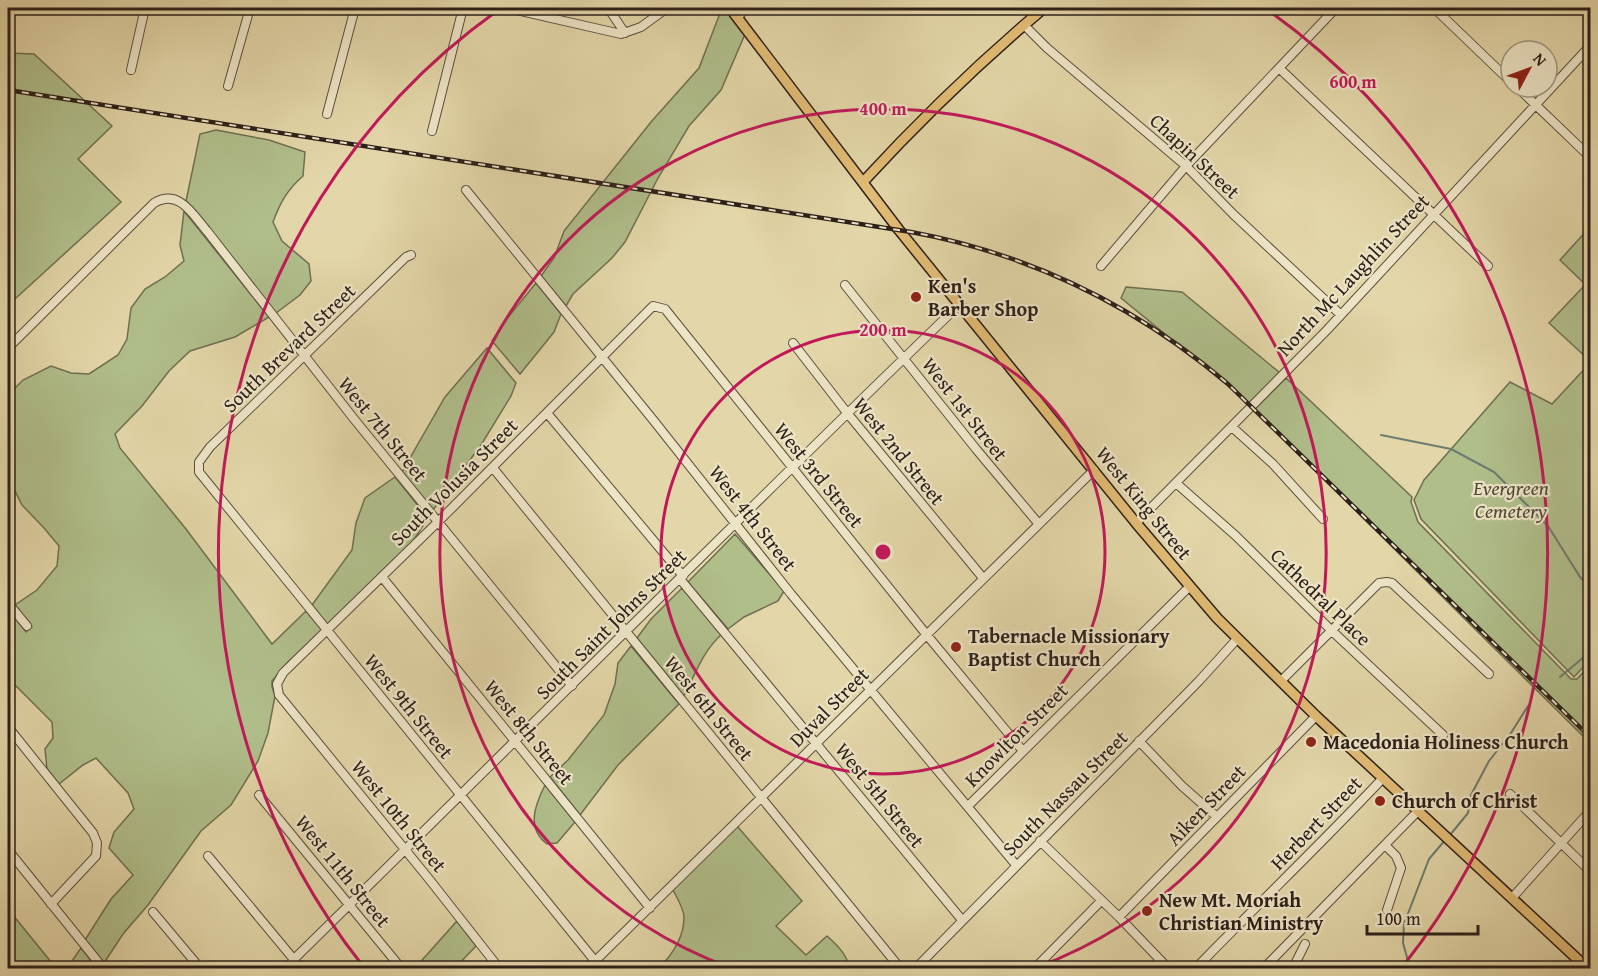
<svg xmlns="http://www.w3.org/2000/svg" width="1598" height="976" font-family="'Gentium Book Plus',serif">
<rect width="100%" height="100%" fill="#e3d6a8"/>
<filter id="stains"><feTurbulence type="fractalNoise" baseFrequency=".00333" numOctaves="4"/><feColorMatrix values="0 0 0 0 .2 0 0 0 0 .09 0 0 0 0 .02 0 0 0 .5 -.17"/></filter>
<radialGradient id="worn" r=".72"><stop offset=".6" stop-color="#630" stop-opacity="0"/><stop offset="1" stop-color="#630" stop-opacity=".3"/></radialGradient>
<path fill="#b0be8a" stroke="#6e6f52" stroke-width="1.5" d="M722 8H725L745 34 721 90 689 126 658 178 625 242 612 258 573 294 566 306 541 276 554 258 564 231 651 122 699 68Z
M8 53 34 54 112 126 78 159 121 202 15 299 8 290Z
M216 130 269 140 305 152 303 176C287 190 280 203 273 222L282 241 309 264 311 281 300 295 276 313 186 201 200 134Z
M184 211 269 317 235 337 190 351 169 371 142 406 115 434 120 448 186 529 272 644 306 611 322 630 288 662 272 681V687L275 696 268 733 258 761 231 805 201 831 148 905 123 934 104 963 85 940 111 899 133 875 109 848 114 832 134 809 128 793 96 758 83 765 59 784 47 769 45 749 53 738 52 722 8 678V609L26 632 32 627 15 605 37 590 57 566 59 546 44 528 22 505 8 477V395L23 380 51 366 71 373 89 374 118 355 127 339 131 308 145 289 165 277 184 261 180 245Z
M1590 227V289L1560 260Z
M536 283 561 314 554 332 520 374 492 341 505 321Z
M1584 286 1590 292V359L1589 360 1549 323Z
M1126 287 1182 292 1280 373 1249 405 1225 383 1121 298Z
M487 348 516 383 511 396 481 445 433 510 402 472 445 397Z
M1590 363V660L1574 677 1421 519 1414 500 1424 480 1510 382 1552 404Z
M1286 378 1412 497 1411 502 1418 522 1571 679H1577L1590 665V743L1254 410Z
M395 477 428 518 413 541 328 625 312 605 352 550 356 523 365 498Z
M735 534 784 591 778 601 744 617 728 629 688 582Z
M682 588 722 634C702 652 696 673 684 696L637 638 651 619Z
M631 646 679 704 618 765 580 815 550 777 568 760 604 715 615 684 618 663Z
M545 785 575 822 557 843 547 844C526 828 535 805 545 785Z
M737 826 802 901 776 926 806 955 827 936C836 944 848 955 849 968H659C673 954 684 938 684 917 684 909 677 898 673 890Z
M8 909 56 968H8Z
M457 921 476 946 455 968H415Z
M81 948 97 968H67Z"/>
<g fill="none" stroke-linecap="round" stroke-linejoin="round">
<path stroke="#6b7c70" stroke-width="2" d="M1381 435 1451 449 1494 472 1548 526 1580 577 1590 588
M1560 677 1590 652
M1450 835 1468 813 1471 795 1489 761 1511 733 1528 706
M1410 968 1403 943 1404 924 1429 859 1446 839"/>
<g stroke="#5a4e3e" stroke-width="10">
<path id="minor" d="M507 8 621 34 641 27 667 8
M608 8 625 33
M1434 8 1511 82
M737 17 747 8
M1024 25 1047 48 1186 166 1233 214 1341 315
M1279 68 1488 266
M131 70 145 8
M228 86 250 8
M1517 87 1590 157
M327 114 355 8
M432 131 463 8
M466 190 654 421 791 594 1016 865
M411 255 406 257 210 447 199 462V472L595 961
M1101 266 1186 166 1336 8
M845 285 976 449 1038 523
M793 343 848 414 983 578
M8 348 154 203C179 188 193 215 207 231L354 419 572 686
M547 413 683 576
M1232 427 1273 464 1323 519
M493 468 900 968
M1176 483 1236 536 1331 630 1443 735
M1136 523 1327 330 1590 46
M382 577 650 908
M680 579 962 920
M8 603 27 626
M1281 681 1379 583 1387 582 1392 583 1489 674
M8 727 93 833 97 843 96 856 51 904
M1139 741 1182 786 1217 817
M1510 794 1590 871
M259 795 401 968
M968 806 1190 586
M1040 841 1119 917 1168 968
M1385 845 1396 856 1401 868 1387 910
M8 850 103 968
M208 856 301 968
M1512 898 1590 811
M153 912 200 968
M1119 917 1316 716
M285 968C510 747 733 523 960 304
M499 968 429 879 279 695 277 684 283 673 443 517 653 306 665 309 926 634 1023 751
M588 968 1094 470
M916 968 1199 681 1237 639
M1035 968 1101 901
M1151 968 1159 960
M1196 968C1258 904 1322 843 1383 778
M1264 968 1418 811
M1293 968 1305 944"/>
</g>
<g stroke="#2d201a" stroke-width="12">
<path id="major" d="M730 8 899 230 1136 523 1217 618 1316 716 1587 968
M863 182C920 120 980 62 1044 8"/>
</g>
<use href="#minor" stroke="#ede4c6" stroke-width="8"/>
<use href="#major" stroke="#e2bb74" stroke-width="9"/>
<g stroke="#2d201a" stroke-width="4.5">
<path id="rail" d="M8 90 911 232C1030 254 1136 306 1228 384L1590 737"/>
</g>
<use href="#rail" stroke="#ede4c6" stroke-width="2" stroke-dasharray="7" stroke-linecap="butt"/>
</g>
<g fill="none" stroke="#c2185b" stroke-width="3">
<circle cx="883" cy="552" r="222"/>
<path d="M731 968A443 443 0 1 1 1035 968"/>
<path d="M363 966A665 665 0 0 1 497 11M1269 11A665 665 0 0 1 1403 966"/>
</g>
<g fill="#8f2418" stroke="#ede4c6" stroke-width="2">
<circle cx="916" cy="297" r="6"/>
<circle cx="956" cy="647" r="6"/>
<circle cx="1311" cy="742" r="6"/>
<circle cx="1380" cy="801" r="6"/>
<circle cx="1147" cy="911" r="6"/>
</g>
<g text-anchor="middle" stroke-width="4.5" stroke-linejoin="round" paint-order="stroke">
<g font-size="20" fill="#2d201a" stroke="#ede4c6">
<text transform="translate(1195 156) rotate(43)" y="7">Chapin Street</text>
<text transform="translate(1353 275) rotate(-47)" y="7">North Mc Laughlin Street</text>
<text transform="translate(289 348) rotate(-44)" y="7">South Brevard Street</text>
<text transform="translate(965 409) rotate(52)" y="7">West 1st Street</text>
<text transform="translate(383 429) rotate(51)" y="7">West 7th Street</text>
<text transform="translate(899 451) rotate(51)" y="7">West 2nd Street</text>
<text transform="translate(819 475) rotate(51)" y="7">West 3rd Street</text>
<text transform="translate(454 482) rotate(-45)" y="7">South Volusia Street</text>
<text transform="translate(1144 503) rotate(51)" y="7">West King Street</text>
<text transform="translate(753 518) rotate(52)" y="7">West 4th Street</text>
<text transform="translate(1321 597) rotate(44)" y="7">Cathedral Place</text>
<text transform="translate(611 624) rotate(-45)" y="7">South Saint Johns Street</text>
<text transform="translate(409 706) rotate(51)" y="7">West 9th Street</text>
<text transform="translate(829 707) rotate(-45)" y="7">Duval Street</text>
<text transform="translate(709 708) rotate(51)" y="7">West 6th Street</text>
<text transform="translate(529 732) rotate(51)" y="7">West 8th Street</text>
<text transform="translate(1016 735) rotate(-45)" y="7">Knowlton Street</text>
<text transform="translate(1065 793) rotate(-45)" y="7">South Nassau Street</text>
<text transform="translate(880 795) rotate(51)" y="7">West 5th Street</text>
<text transform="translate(1206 805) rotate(-46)" y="7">Aiken Street</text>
<text transform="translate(399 816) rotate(51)" y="7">West 10th Street</text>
<text transform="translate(1316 823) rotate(-46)" y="7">Herbert Street</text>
<text transform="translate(343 871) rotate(51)" y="7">West 11th Street</text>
</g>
<g font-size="20" font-weight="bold" fill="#2d201a" stroke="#ede4c6" text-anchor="start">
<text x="928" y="293">Ken's<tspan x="928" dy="23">Barber Shop</tspan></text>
<text x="968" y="643">Tabernacle Missionary<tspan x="968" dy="23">Baptist Church</tspan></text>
<text x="1323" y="749">Macedonia Holiness Church</text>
<text x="1392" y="808">Church of Christ</text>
<text x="1159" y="907">New Mt. Moriah<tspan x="1159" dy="23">Christian Ministry</tspan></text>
</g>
<g font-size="20" font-style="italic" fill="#4e4836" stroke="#ede4c6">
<text x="1511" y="495">Evergreen<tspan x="1511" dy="23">Cemetery</tspan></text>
</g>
</g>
<circle cx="883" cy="552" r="9" fill="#c2185b" stroke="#ede4c6" stroke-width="3"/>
<g font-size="18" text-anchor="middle" font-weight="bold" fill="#c2185b" stroke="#ede4c6" stroke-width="4.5" stroke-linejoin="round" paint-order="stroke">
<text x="1353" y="88">600 m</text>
<text x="883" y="115">400 m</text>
<text x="883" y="336">200 m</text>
</g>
<rect width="1598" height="976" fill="none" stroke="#e3d6a8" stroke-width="30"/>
<rect x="9" y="9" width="1580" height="958" fill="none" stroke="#2d201a" stroke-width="3"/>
<rect x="15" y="15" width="1568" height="946" fill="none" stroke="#2d201a" stroke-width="1.5"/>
<g transform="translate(1529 69) rotate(49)"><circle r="28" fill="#ede4c6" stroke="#a09681" stroke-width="1.5"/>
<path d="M0-4.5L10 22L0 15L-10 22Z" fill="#8f2418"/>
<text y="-9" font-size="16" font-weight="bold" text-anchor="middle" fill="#2d201a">N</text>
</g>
<path d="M1367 925v9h111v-9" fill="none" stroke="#2d201a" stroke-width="3"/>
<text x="1376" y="925" font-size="18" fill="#2d201a" stroke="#ede4c6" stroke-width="4.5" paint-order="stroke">100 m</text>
<rect width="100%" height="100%" filter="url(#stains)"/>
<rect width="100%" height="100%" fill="url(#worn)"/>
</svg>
